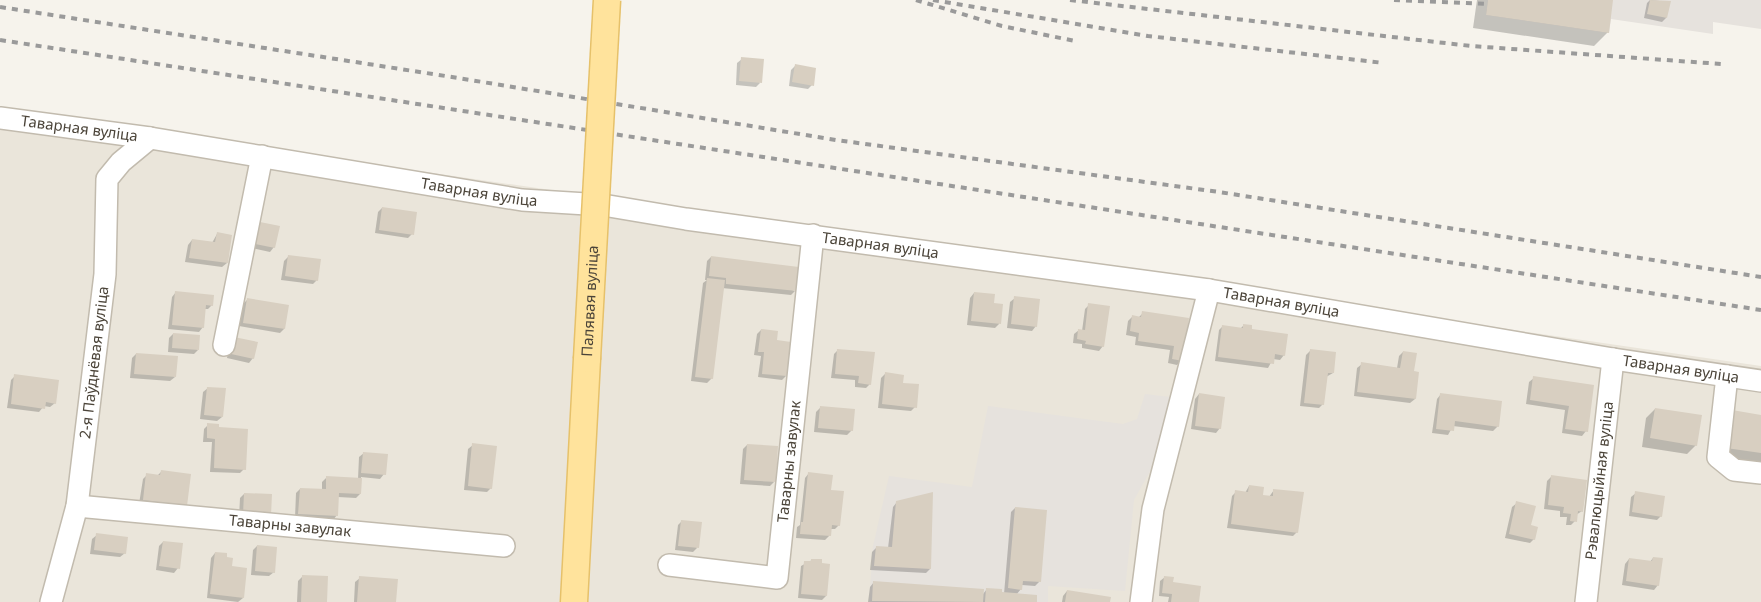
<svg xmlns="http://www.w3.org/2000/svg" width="1761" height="602" font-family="'Noto Sans',sans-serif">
<rect width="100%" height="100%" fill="#f6f3ec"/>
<path fill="#eae5da" d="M0 110 1761 366V602H0Z"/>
<path fill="#e6e2dd" d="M1488 0H1761V29L1713 22V34L1611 19 1609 33 1486 15Z
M1145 394 1179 398 1163 448 1134 500 1125 591 1048 586V602H869L873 546 889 476 972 487 988 406 1123 424 1137 419Z"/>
<path fill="#0003" d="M1477 0H1612L1608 32 1594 46 1473 28Z
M1650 0 1669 2 1666 18 1662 22 1644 18 1647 3Z
M742 59 760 83 756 87 736 85 737 63Z
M795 66 812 85 808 89 789 86 791 70Z
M382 208 412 234 408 238 375 233 378 212Z
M278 227 274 247 270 252 247 247Z
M217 234 227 263 222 267 185 262 188 245 192 240 212 243Z
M288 257 317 280 313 284 281 280 284 261Z
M711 257 795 291 791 295 722 288 712 378 707 383 691 381 703 283 707 280H705L707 261Z
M176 292 212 305 208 309H205L203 327 199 332 168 329 172 297Z
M974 293 993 304 1001 305 999 324 995 328 967 325 970 298Z
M1015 298 1036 326 1032 331 1007 328 1010 302Z
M247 300 288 306 284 329 280 333 239 326 243 304Z
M1089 305 1103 346 1099 351 1082 348V344L1073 343 1074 334 1079 330 1082 331 1085 309Z
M1143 313 1188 319 1182 360 1177 365 1168 363 1170 350 1135 345 1136 337 1126 335 1128 321 1132 317 1138 318Z
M1244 325 1250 330 1284 355 1280 360 1273 359 1268 368 1215 361 1219 330 1223 326 1240 329Z
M761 330 775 341 786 376 782 380 758 377 761 356 754 355 757 334Z
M173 334 198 350 194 354 168 352 169 338Z
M230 343 253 358 249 363 227 358Z
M838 350 870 384 866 388 855 387V380L831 378 834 354Z
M1310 351 1333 373 1326 377 1323 404 1319 408 1300 406 1306 355Z
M1403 352 1413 372 1415 399 1410 403 1354 396 1357 368 1362 364 1397 368 1399 356Z
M136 354 175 377 170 381 130 378 132 358Z
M885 374 902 384 915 407 911 411 878 408 881 378Z
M15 376 55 403 50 407 44 406 39 412 7 408 11 380Z
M1534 378 1593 386 1586 431 1582 436 1562 433 1565 410 1526 404 1529 382Z
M208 388 222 417 217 421 200 419 203 392Z
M1199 394 1220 428 1216 433 1191 429 1195 399Z
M1441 394 1498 426 1493 431 1453 426 1448 435 1432 433 1437 399Z
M820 408 852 430 847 435 814 432 816 412Z
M1655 409 1696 445 1687 454 1642 447 1646 418Z
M1761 416V464L1717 456Z
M208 425 244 469 240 473 210 472 212 442H203L204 429Z
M473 445 491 488 487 492 464 490 468 449Z
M747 445 774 482 770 486 740 484 743 449Z
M364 453 384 474 380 479 361 477 360 494 356 498 338 497 337 515 333 520 295 518 296 493 300 489 322 490V482L327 477 358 479 359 457Z
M161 472 186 505 139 504 143 479 147 475 157 476Z
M809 473 830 491 839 525 835 529H830V535L825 540 796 538 797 527 800 525 805 478Z
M1551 477 1582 511 1576 515 1575 521 1571 525H1566L1567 517H1560V511L1544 509 1547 481Z
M1249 486 1262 496 1269 497 1274 490 1297 532 1293 536 1227 528 1232 496 1236 492 1245 493Z
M1636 493 1661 516 1657 520 1629 516 1631 497Z
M244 494 271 495 239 518 240 498Z
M897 502 930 569 926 573 870 570 872 552 876 548H888L893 507Z
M1517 503 1534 539 1530 543 1505 538 1512 507Z
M1015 508 1040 581 1035 586 1022 585 1021 589 1016 595 1036 602H868L870 587 874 582 983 594 987 589 1004 594 1011 512Z
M682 521 697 548 693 552 675 550 678 525Z
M97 535 125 553 120 557 90 554 92 539Z
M163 542 178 568 174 573 156 570 159 546Z
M257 546 274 572 269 576 251 575 253 550Z
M215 553 225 558 231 567 243 598 238 602 207 598 211 558Z
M1653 558 1658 585 1654 590 1622 585 1625 564 1629 559 1650 562Z
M812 560 821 564 826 596 822 600 798 598 801 566Z
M302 577 326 602H297L298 581Z
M1165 577 1172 584 1197 602H1168L1169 597 1159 596 1160 581Z
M360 578 395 602H354L355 582Z
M1067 591 1109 602H1062L1063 596Z"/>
<path fill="#d8cfc1" d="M1488 0H1613L1609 33 1486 15Z
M1650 0 1671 1 1667 18 1647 14Z
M741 57 764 59 762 83 739 81Z
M795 64 816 68 814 86 792 82Z
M382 207 417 212 414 235 379 230Z
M255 221 280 226 275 248 251 243Z
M217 232 232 235 228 263 189 258 192 239 215 242Z
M288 255 321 259 318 281 285 276Z
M711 256 799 267 797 291 726 284V278L709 276Z
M707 278 725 280 713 379 695 377Z
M175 291 214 295 213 306 206 305 204 328 172 325Z
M974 292 995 294 994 303 1003 304 1001 324 971 321Z
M1014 296 1040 299 1037 327 1011 324Z
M247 298 289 305 285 329 243 323Z
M1088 303 1110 306 1104 347 1085 344 1086 341 1077 339 1078 329 1085 330Z
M1142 311 1189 318 1183 361 1172 359 1174 346 1138 341 1139 333 1130 331 1132 315 1141 317Z
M1243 324 1252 325V329L1288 334 1285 356 1275 354 1274 364 1218 357 1222 325 1243 328Z
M761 329 778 331 777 340 791 342 787 376 762 374 764 352H758Z
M173 333 200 335 199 350 172 348Z
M234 337 258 342 254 359 231 354Z
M837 349 875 352 871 385 858 383 859 376 835 374Z
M1310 349 1336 352 1334 373H1328L1324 405 1304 403Z
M1403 351 1417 353 1414 371 1419 372 1416 399 1357 392 1361 362 1400 368Z
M136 353 178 356 176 377 134 374Z
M885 372 904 375 903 383 919 384 917 408 882 404Z
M14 374 59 380 56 404 46 402 45 409 11 404Z
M1533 376 1594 385 1588 432 1565 429 1569 406 1530 400Z
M207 387 226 388 223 417 204 415Z
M1199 393 1225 397 1221 429 1195 426Z
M1440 393 1502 401 1499 427 1455 421 1454 431 1436 429Z
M820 406 855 409 853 431 818 428Z
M1655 408 1702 415 1697 446 1650 438Z
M1732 410 1761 415V453L1726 448Z
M207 423 219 424V427L248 429 246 470 214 468 215 439 207 438Z
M472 443 497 446 492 489 468 486Z
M747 444 778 446 776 482 744 480Z
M363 452 388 454 386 475 361 473Z
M161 470 191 474 187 506 143 500 146 473 160 475Z
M808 472 833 475 831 490 844 491 840 526 832 525 831 536 800 534 801 522H803Z
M1551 475 1587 480 1583 512 1578 511 1577 522 1570 521 1571 514 1563 513 1564 507 1548 505Z
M326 476 362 478 361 494 339 493 338 516 298 514 300 488 326 489Z
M1249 485 1264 487 1263 495 1273 496V489L1304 492 1298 533 1231 524 1235 490 1248 492Z
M1635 491 1665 496 1662 517 1632 512Z
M933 492 931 569 874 566 876 546 892 547 896 501Z
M244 493 272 494 271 515 243 514Z
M1516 501 1536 506 1531 525 1538 527 1535 540 1509 534Z
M1015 507 1047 510 1041 582 1023 581 1022 590 1008 588Z
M681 520 702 522 699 548 678 546Z
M96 533 128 537 126 554 94 550Z
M163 541 183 543 180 569 159 566Z
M257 545 277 547 275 573 255 571Z
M215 552 227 553V557L233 558 232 566 247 568 244 598 210 594Z
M1653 557 1663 558 1659 586 1626 581 1629 558 1652 561Z
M811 559H822V563L830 564 827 596 801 594 804 561H811Z
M302 575 328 576 327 602H301Z
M359 576 398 579 396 602H357Z
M1164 576 1174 577 1173 582 1201 586 1199 602H1171L1172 594 1162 593Z
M873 581 984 589 983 602 872 601Z
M986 588 1002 589V592L1037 595V602H985Z
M1067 590 1111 597 1110 602H1065Z"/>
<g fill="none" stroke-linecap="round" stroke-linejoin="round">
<g stroke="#c2bbae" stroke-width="24">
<g id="minor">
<path id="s1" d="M0 118 150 138 522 200 603 205 686 219 1209 290 1613 359 1761 381"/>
<path d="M224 345 262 156"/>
<path d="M1727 376 1718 457 1734 470 1761 473"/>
<path id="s2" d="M77 506 504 546"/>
<path id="s3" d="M669 565 777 578 813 235"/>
<path id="s4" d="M51 602 77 506 105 274 107 179 121 162 150 138"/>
<path d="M1141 602 1153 509 1209 290"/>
<path id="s5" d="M1586 602 1613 359"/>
</g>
</g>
<g stroke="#e6c16a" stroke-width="29">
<path id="major" d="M574 602 587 359"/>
</g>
<use href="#minor" stroke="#fff" stroke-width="21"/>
<use href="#major" stroke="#ffe39c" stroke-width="26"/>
<path stroke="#9a9a9a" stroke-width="4" stroke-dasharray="6 6" stroke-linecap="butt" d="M916 0 1002 26 1075 41
M933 0 1148 36 1384 63
M1070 0 1471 46 1721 64
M1394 0 1488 4
M0 7 452 77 836 140 1219 192 1761 277
M0 40 1761 310"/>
<g stroke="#e6c16a" stroke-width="29" stroke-linecap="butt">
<g id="major-bridge">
<path id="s6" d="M587 359 607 0"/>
</g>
</g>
<use href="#major-bridge" stroke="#ffe39c" stroke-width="26"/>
</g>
<g text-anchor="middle" stroke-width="4" stroke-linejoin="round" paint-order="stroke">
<g font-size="15" fill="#4b4439" stroke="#fff">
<text dy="5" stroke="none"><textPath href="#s1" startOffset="80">Таварная вуліца</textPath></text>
<text dy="5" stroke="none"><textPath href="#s1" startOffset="485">Таварная вуліца</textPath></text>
<text dy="5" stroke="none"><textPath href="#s1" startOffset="890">Таварная вуліца</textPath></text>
<text dy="5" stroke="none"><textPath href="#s6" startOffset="58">Палявая вуліца</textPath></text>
<text dy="5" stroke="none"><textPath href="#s1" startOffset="1295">Таварная вуліца</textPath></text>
<text dy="5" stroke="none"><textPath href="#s4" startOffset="244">2-я Паўднёвая вуліца</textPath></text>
<text dy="5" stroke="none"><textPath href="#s1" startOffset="1700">Таварная вуліца</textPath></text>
<text dy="5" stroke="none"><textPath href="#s3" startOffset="226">Таварны завулак</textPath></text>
<text dy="5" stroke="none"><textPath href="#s5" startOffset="122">Рэвалюцыйная вуліца</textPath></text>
<text dy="5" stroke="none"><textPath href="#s2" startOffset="214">Таварны завулак</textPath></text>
</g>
</g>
</svg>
